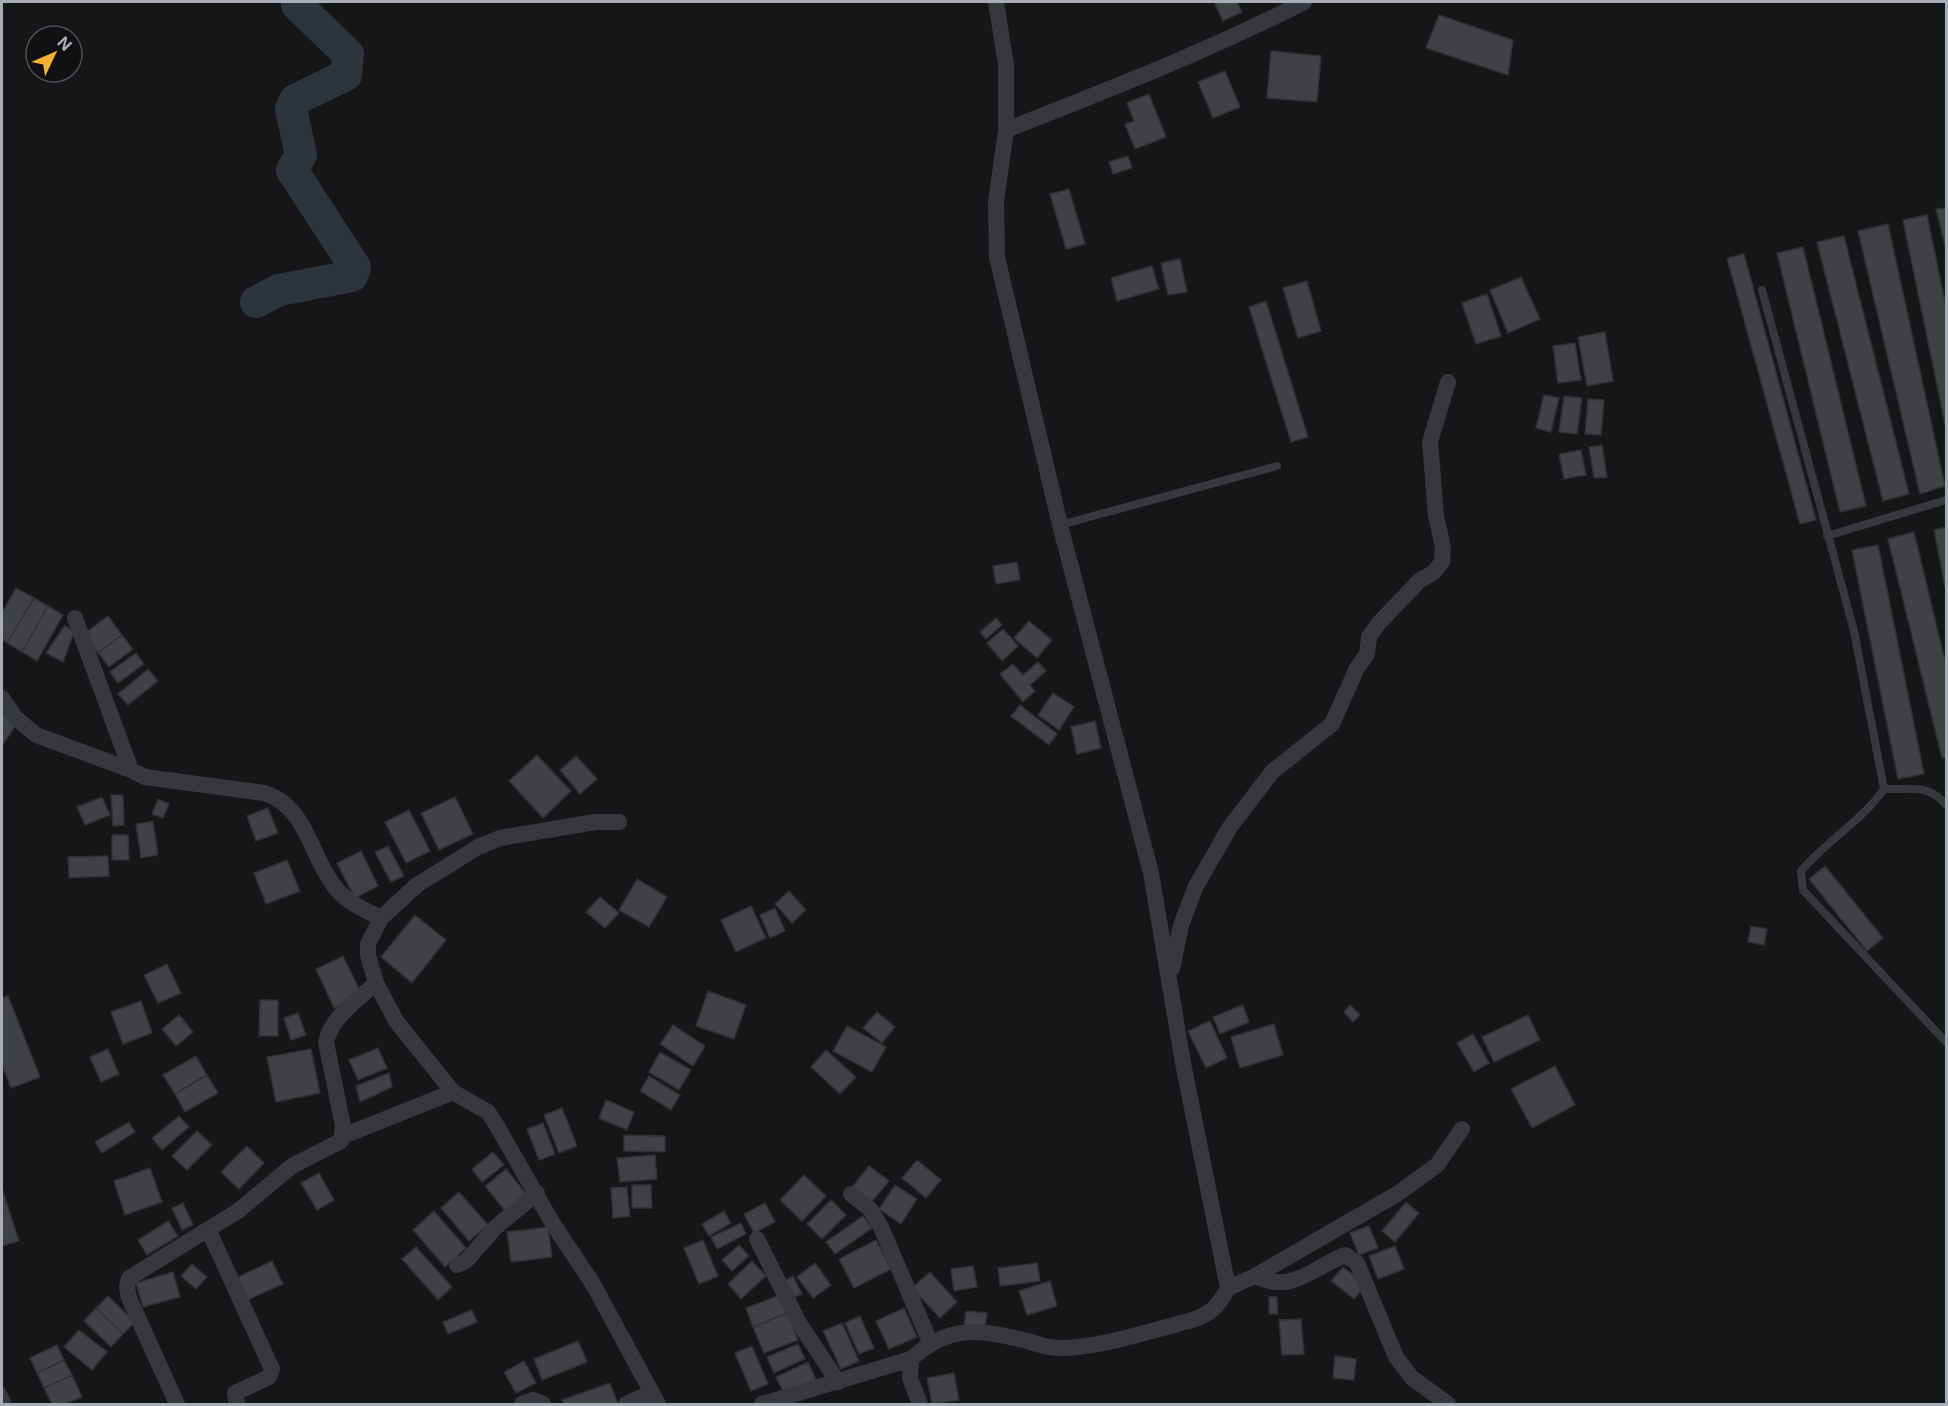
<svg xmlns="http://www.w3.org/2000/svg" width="1948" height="1406" font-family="Inter,sans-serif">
<rect width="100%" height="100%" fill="#161618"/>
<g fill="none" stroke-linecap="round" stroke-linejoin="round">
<path stroke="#2c353c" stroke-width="32" d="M256 302 279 290 352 276 355 267 292 170 301 155 291 109 295 100 346 75 348 54 297 5 303 2"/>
</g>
<path fill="#404145" stroke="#303034" stroke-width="1.5" d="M1214 2H1237L1242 12 1223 21Z
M1439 15 1513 40 1508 75 1426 48Z
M1271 51 1321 56 1317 102 1267 98Z
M1225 71 1240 107 1213 118 1198 82Z
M1149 94 1166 137 1135 149 1125 124 1134 121 1127 103Z
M1128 156 1132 168 1113 174 1109 162Z
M1069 189 1085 244 1066 249 1050 194Z
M1946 208V250L1936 209Z
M1927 215 1946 307V429L1903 220Z
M1888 224 1945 486 1920 494 1858 231Z
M1844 236 1909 494 1883 501 1817 242Z
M1803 247 1866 506 1840 512 1777 253Z
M1744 254 1816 520 1800 524 1727 258Z
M1180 259 1187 292 1168 295 1161 263Z
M1152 266 1159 289 1117 301 1111 278Z
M1521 277 1540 319 1508 333 1490 290Z
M1307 281 1321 331 1298 338 1283 288Z
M1487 294 1501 336 1476 344 1462 303Z
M1266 301 1308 437 1291 442 1249 307Z
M1605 332 1613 381 1587 386 1578 337Z
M1575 343 1581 380 1558 383 1553 346Z
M1544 395 1559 398 1551 432 1536 428Z
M1564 396 1582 398 1577 434 1559 432Z
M1588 399 1604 400 1601 435 1585 434Z
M1602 445 1607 477 1594 478 1589 447Z
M1581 450 1586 475 1564 479 1559 454Z
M1946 527V592L1934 530Z
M1914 532 1946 665V757L1942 758 1888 539Z
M1878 545 1924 774 1898 779 1852 550Z
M1017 562 1020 580 996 584 993 566Z
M16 588 34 598 7 643 2 640V613Z
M34 598 48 606 22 652 7 643Z
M48 606 63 615 37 661 22 652Z
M108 616 122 635 98 653 84 634Z
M996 618 1002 625 986 639 980 632Z
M1029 621 1052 640 1037 658 1014 638Z
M65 625 74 632 63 662 46 653Z
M1003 629 1018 646 1002 661 987 643Z
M122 635 133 649 109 667 98 653Z
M136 653 144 664 118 683 110 672Z
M1038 662 1046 671 1030 685 1035 691 1023 702 1000 674 1013 664 1023 675Z
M148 669 158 681 128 705 118 694Z
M1053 693 1074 707 1059 730 1038 715Z
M1020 705 1057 734 1049 745 1011 716Z
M2 713 17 723 2 746Z
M1095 721 1101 748 1077 754 1071 727Z
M537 755 571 791 543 818 509 781Z
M576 756 597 779 580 794 560 770Z
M111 795H123L124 825 113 826Z
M102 797 110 815 85 825 77 807Z
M455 797 473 834 439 850 421 813Z
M158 799 169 804 163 818 152 814Z
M268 808 278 833 256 841 247 816Z
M409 810 430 851 406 863 385 822Z
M153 821 158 855 141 858 136 824Z
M112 835H128L129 860H112Z
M388 846 404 876 391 882 375 852Z
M361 851 378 886 355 898 337 863Z
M108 856 109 876 69 878 68 857Z
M287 860 300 891 266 904 254 873Z
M1825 866 1883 938 1867 951 1809 879Z
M637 879 667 897 649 927 619 910Z
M789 891 806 910 792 923 775 904Z
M600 897 619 913 605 928 586 912Z
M751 906 766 938 736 952 721 920Z
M775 908 785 931 770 938 760 915Z
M415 915 446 940 412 983 381 957Z
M1751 926 1767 929 1764 945 1748 942Z
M343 956 362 995 334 1008 316 969Z
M167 964 181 993 158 1003 144 975Z
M708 991 746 1005 734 1039 696 1026Z
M8 996 40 1077 11 1088 2 1065V998Z
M260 1000H278V1036H259Z
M141 1001 152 1033 123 1044 111 1012Z
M1243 1005 1249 1022 1220 1034 1213 1017Z
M1350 1005 1360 1015 1353 1022 1344 1012Z
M877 1012 895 1027 882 1043 863 1028Z
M298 1013 306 1035 291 1040 284 1018Z
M179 1015 193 1032 176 1046 162 1029Z
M1528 1015 1540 1040 1494 1062 1482 1037Z
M1210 1021 1227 1058 1206 1068 1188 1031Z
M1274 1024 1283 1055 1240 1068 1231 1037Z
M673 1025 705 1046 693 1066 660 1044Z
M847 1026 886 1047 872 1072 833 1051Z
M1473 1034 1489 1063 1474 1072 1457 1043Z
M378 1048 387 1068 358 1080 349 1060Z
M108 1049 119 1074 101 1082 90 1057Z
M311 1049 320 1093 276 1102 267 1057Z
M826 1050 856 1077 840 1094 811 1067Z
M660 1052 691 1070 679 1090 649 1072Z
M196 1056 207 1075 175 1094 163 1075Z
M1555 1066 1575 1105 1532 1128 1511 1089Z
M389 1073 392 1087 360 1102 356 1086Z
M207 1075 218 1093 185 1112 175 1094Z
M649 1076 680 1095 671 1110 640 1091Z
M606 1100 634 1112 627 1130 599 1118Z
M562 1108 577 1146 559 1153 544 1115Z
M179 1116 189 1127 162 1150 152 1138Z
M129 1122 135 1132 102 1153 95 1142Z
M543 1123 555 1154 539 1160 527 1129Z
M197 1131 212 1145 187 1170 172 1156Z
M624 1135 665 1136V1152L624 1151Z
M247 1146 264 1163 239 1189 221 1172Z
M493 1152 504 1165 482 1182 472 1169Z
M655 1155 657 1179 620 1182 617 1158Z
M917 1160 941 1180 926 1198 902 1178Z
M869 1166 889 1181 869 1205 850 1190Z
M150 1168 162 1202 125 1215 114 1181Z
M506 1169 527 1195 506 1212 485 1186Z
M319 1173 334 1200 317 1210 301 1183Z
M804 1175 826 1196 802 1221 780 1200Z
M632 1185H651L652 1208H632Z
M895 1185 917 1199 901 1224 879 1209Z
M627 1187 630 1216 613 1218 611 1188Z
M2 1188 19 1241 2 1246Z
M459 1192 488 1225 469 1241 441 1208Z
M831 1200 846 1215 822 1239 807 1224Z
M1406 1202 1419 1213 1395 1242 1382 1231Z
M183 1203 193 1225 182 1230 172 1208Z
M765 1203 775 1222 754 1233 744 1214Z
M434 1211 466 1248 445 1267 413 1230Z
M724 1211 731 1223 709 1236 702 1224Z
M863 1216 872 1228 835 1254 826 1242Z
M168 1221 178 1236 147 1255 138 1240Z
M741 1223 746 1234 717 1249 711 1237Z
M1369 1226 1378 1248 1359 1255 1350 1233Z
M548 1227 552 1257 511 1262 507 1232Z
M703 1240 718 1276 699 1284 684 1248Z
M876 1240 891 1269 854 1288 839 1259Z
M739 1245 749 1256 732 1271 722 1260Z
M1395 1246 1404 1269 1378 1279 1369 1256Z
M416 1247 452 1287 438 1300 402 1259Z
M272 1261 283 1284 247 1300 236 1278Z
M752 1261 766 1276 741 1299 728 1284Z
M815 1263 831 1285 813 1298 797 1277Z
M1037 1263 1040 1281 1000 1286 998 1268Z
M192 1264 207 1277 196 1289 181 1276Z
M973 1266 977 1287 954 1291 951 1269Z
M1343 1267 1366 1285 1354 1299 1331 1281Z
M173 1272 180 1297 143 1307 136 1283Z
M930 1272 957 1302 940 1318 912 1288Z
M793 1276 802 1294 792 1298 784 1281Z
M1050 1281 1057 1306 1027 1315 1019 1291Z
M780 1295 787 1313 753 1327 746 1308Z
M108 1296 135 1322 123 1334 96 1308Z
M1269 1297H1277L1278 1314H1269Z
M96 1308 123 1334 111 1347 84 1321Z
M904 1308 917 1337 889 1349 876 1321Z
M472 1310 477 1322 448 1334 443 1322Z
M966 1311 987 1313 985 1329 964 1327Z
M787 1313 798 1340 764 1353 753 1327Z
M860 1316 874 1348 859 1354 845 1323Z
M1301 1319 1304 1354 1282 1355 1279 1320Z
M842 1323 859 1361 841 1369 823 1331Z
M79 1330 107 1352 92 1370 64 1347Z
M578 1341 587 1362 542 1380 534 1359Z
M798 1344 805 1359 774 1373 767 1357Z
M57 1345 64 1360 37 1373 30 1358Z
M752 1346 768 1384 751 1391 735 1353Z
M1335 1356 1356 1359 1354 1380 1333 1378Z
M64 1360 72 1375 44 1388 37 1373Z
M524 1361 536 1383 516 1393 504 1372Z
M808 1362 816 1380 785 1395 776 1377Z
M954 1373 959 1400 932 1404 927 1378Z
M72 1375 82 1397 65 1404H52L44 1388Z
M610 1383 618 1404H564L562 1400Z"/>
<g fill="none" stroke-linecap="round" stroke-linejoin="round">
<path stroke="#37383d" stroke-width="8" d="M1762 290 1854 631 1884 789C1861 822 1826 841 1801 871L1803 890 1946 1042
M1060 525 1277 466
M1827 536 1946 500
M1884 789C1911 790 1928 783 1946 805
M2 1391 8 1404"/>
<path stroke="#37383d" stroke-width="16" d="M1006 130C1107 90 1208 51 1304 2
M75 618 131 770 145 777 264 793C305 805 310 853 332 883 343 901 363 909 381 918
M2 698 16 718 36 735 131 770
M619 822H595L500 838 478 847 417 885 381 918 368 944V955L376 983 396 1021 453 1092 488 1112 497 1126 553 1224 593 1284 658 1404
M1172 969 1181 925 1196 886 1230 827 1272 772 1332 724 1357 668 1367 654 1369 637 1378 624 1420 580 1433 573 1442 562 1443 547 1436 516 1430 442 1448 382
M343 1136 453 1092
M851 1194 870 1209 881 1227 930 1342
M208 1229 272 1369 269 1377 235 1393 237 1404
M757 1239 799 1323 838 1382
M457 1265 466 1261 496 1227 537 1193
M1255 1276C1293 1294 1310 1269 1345 1255L1357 1263 1396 1357 1412 1378 1448 1404
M1228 1288 1255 1276 1397 1194 1437 1165 1462 1129
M911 1359 910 1378 920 1404
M177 1404 129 1298 127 1287 129 1278 238 1211 292 1166 341 1141 343 1126 326 1042C332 1016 358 1000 376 983
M522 1404 533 1400 543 1404
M626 1404 650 1393
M762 1404 911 1359C950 1324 979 1329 1027 1341 1037 1344 1048 1348 1058 1348 1100 1348 1149 1331 1189 1321 1210 1315 1218 1307 1228 1288L1183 1063 1151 873 1060 525 997 257 996 202 1006 130V65L996 2"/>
</g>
<rect width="1948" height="1406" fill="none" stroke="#a8adb8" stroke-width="6"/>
<g transform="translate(54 54) rotate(46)"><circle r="28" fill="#111113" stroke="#4d4f55" stroke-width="1.5"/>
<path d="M0-4.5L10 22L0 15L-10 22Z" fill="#f2b134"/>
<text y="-9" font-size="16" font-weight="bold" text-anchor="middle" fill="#a8adb8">N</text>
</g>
</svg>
